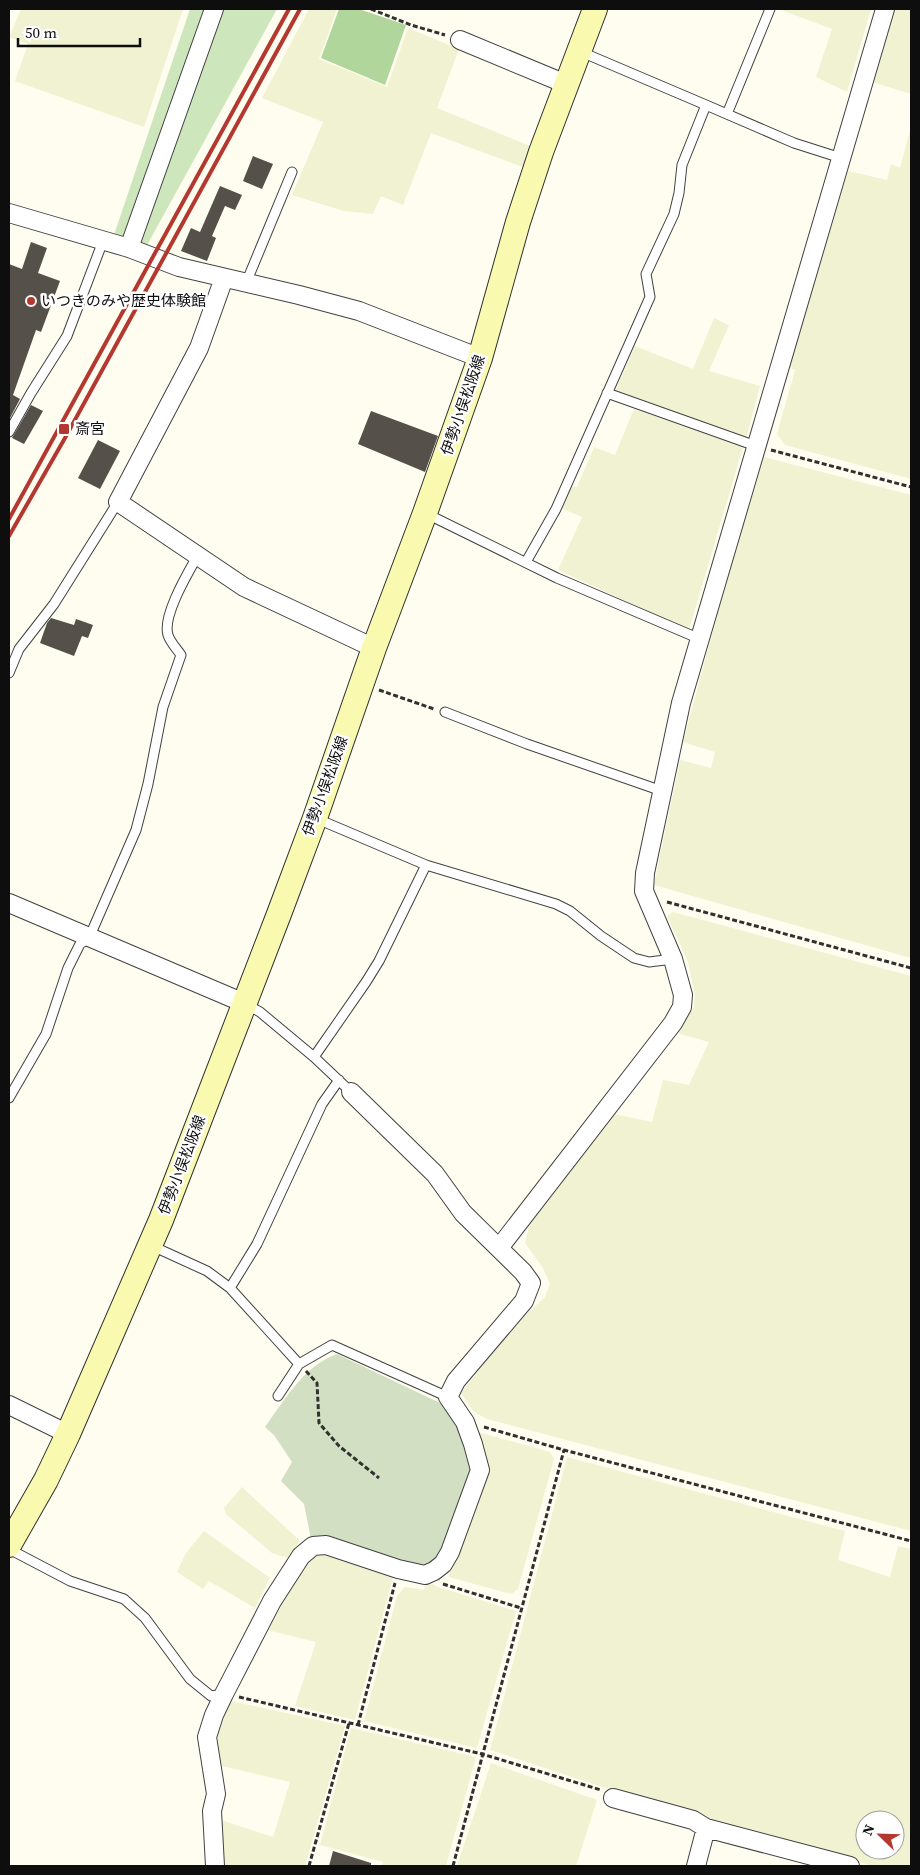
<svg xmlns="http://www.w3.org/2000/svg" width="920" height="1875" font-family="'Source Serif 4','Noto Sans JP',serif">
<rect width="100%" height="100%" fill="#fefdf0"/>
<path fill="#f1f2d1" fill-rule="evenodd" d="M21 9H183L144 127 15 81 28 44 9 37Z
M309 9H337L319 59 387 87 408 28 459 49 437 108 535 148 528 169 431 133 403 205 381 196 373 214 344 211 292 195 323 122 262 98Z
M779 9H871L847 92 816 77 832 29Z
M894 9H911V94L872 82Z
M911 127V479L785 445 777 434 795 370 789 367 848 171 887 180 891 164 900 168Z
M714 318 729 325 709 371 760 386 746 439 615 392 635 346 693 369Z
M634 409 743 447 689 630 558 570 582 517 561 508 571 487H577L594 447 615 455Z
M760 456 911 495V958L654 885 680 760 711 768 715 752 683 742Z
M673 912 911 976V1531L487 1419 474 1412 461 1393 511 1329 545 1297 550 1284 543 1268 525 1243 529 1226 614 1114 652 1122 663 1080 689 1085 709 1042 677 1033 694 1007 695 995 688 962 667 916Z
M478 1432 550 1452 554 1459 518 1589 511 1594 449 1577Z
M567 1457 845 1531 838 1560 890 1577 898 1546 911 1549V1866H873L709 1822 490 1750ZM865 1820H895V1850H865Z
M242 1487 300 1541 288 1558 272 1553 226 1514 224 1508Z
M204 1531 270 1578 255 1608 209 1581 203 1589 177 1572 186 1553Z
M320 1553 332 1554 394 1573 355 1720 295 1706 316 1642 267 1630 279 1605 311 1557Z
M427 1580 435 1586 516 1611 477 1748 364 1721 397 1596 405 1587 424 1590Z
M231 1701 345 1726 305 1866H224L221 1820 273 1837 290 1782 222 1766 216 1739Z
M351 1728 476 1757 446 1866H382L383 1862 320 1845Z
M491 1763 597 1800 576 1866H457Z"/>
<path fill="#cde6bc" d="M190 9H277L146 247 113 238Z"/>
<path fill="#b0d69c" d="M339 9H359L406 25 385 85 321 58Z"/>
<path fill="#d2dfc2" d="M337 1354 440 1403 461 1427 475 1473 445 1552 428 1570 311 1539 304 1504 281 1481 292 1462 274 1435 265 1427C285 1400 303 1366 337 1354Z"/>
<path fill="#56504b" d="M253 156 273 164 262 189 243 181Z
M220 186 242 195 235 210 225 206 212 236 216 238 207 261 181 251 191 228 200 232Z
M31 242 47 248 38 273 60 281 41 332 36 330 13 395 20 399 9 420V264L22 269Z
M31 405 43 411 24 444 12 438Z
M371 411 438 436 425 472 358 444Z
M98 440 120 451 100 489 78 478Z
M51 618 74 625 76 619 93 625 88 638 82 636 74 656 40 643 47 623Z
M333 1851 371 1863V1866H329Z"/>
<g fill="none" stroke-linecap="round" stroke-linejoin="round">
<g stroke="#414141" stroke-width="11">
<path id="lane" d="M579 51 706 105
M727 114 770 9
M246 283 292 172
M607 393 756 446
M9 432 31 393 67 336 103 241
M425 513 557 578 700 639
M526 562 556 509 650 297 646 274 674 214 679 193 682 165 706 105 794 143 841 158
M9 673 19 649 54 604 118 502
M445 712 527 744 662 791
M315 818 426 865 556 904 570 911 601 936 634 958 649 962 673 959
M246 1004 260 1012 314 1057 351 1092
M314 1057 366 982 379 961 426 865
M9 1098 46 1034 68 968 80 944 89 938 136 830 148 784 163 707 181 655C177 649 170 642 168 635 162 616 188 573 198 555
M150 1245 207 1271 230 1288 299 1364
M230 1288 257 1244 322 1104 339 1080
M278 1396 299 1364 332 1345 448 1397
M9 1549 70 1581 124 1599 145 1618 190 1679 211 1696 224 1694"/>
</g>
<g stroke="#414141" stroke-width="20">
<path id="street" d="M460 40 566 84
M9 213 129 248 179 267 299 295 359 311 480 358
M129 248 214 9
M224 278 199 348 118 502 244 587 374 648
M9 903 244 1003
M499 1248 673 1023 682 1007 683 995 673 959 644 891 645 873 681 703 885 9
M9 1405 68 1434
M613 1798 693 1820 706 1828 850 1866
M215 1866 212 1811 216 1794 207 1737 214 1715 224 1694 272 1601 301 1556 313 1546 326 1545 398 1569 425 1575 434 1571 443 1564 450 1552 480 1470 473 1444 465 1422 448 1397 456 1381 524 1301 531 1283 523 1272 463 1213 435 1174 351 1092
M696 1866 706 1828"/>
</g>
<g stroke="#303030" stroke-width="26">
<path id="secondary" d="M9 1545 46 1480 68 1434 161 1220 279 914 315 818 374 648 425 513 480 358 518 222 541 152 595 9"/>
</g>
<path stroke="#303030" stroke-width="3" stroke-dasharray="5 2.5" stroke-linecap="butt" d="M371 9 411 25 445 35
M771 450 911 487
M379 690 434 709
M667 902 911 968
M306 1371 317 1383 319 1423 339 1446 379 1478
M484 1427 564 1450 911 1541
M443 1584 521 1608
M239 1697 482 1754 601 1790
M358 1725 395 1583
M309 1866 349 1723
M453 1866 564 1450"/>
<use href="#lane" stroke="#fff" stroke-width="9"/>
<use href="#street" stroke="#fff" stroke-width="18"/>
<use href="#secondary" stroke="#f9f9b0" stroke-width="24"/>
<path stroke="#b43830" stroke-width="4" d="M9 519 289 9
M9 536 65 438 300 9"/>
</g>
<g fill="#b43830" stroke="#fff" stroke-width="2">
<circle cx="31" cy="301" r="5"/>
<rect x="58" y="423" width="12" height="12" rx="2.5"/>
</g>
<g text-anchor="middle" stroke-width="5" stroke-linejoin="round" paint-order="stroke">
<g font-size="15" fill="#0e0e0e" stroke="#fff" text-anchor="start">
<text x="41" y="306">いつきのみや歴史体験館</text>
<text x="75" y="434">斎宮</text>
</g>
<g font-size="15" fill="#0e0e0e" stroke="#fff">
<text transform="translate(463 405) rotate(-71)" y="5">伊勢小俣松阪線</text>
<text transform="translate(325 786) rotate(-70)" y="5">伊勢小俣松阪線</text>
<text transform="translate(182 1165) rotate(-69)" y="5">伊勢小俣松阪線</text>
</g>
</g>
<rect width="920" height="1875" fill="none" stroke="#0e0e0e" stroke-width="20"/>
<g transform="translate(880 1835) rotate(293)"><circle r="24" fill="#ffffff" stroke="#9f9f9f"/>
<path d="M0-4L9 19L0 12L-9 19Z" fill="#b43830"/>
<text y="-8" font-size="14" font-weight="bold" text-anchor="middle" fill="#0e0e0e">N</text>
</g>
<path d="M18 38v8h122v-8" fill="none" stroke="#0e0e0e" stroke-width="2.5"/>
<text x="25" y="38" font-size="15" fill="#0e0e0e" stroke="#ffffff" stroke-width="4" paint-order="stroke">50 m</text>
</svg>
